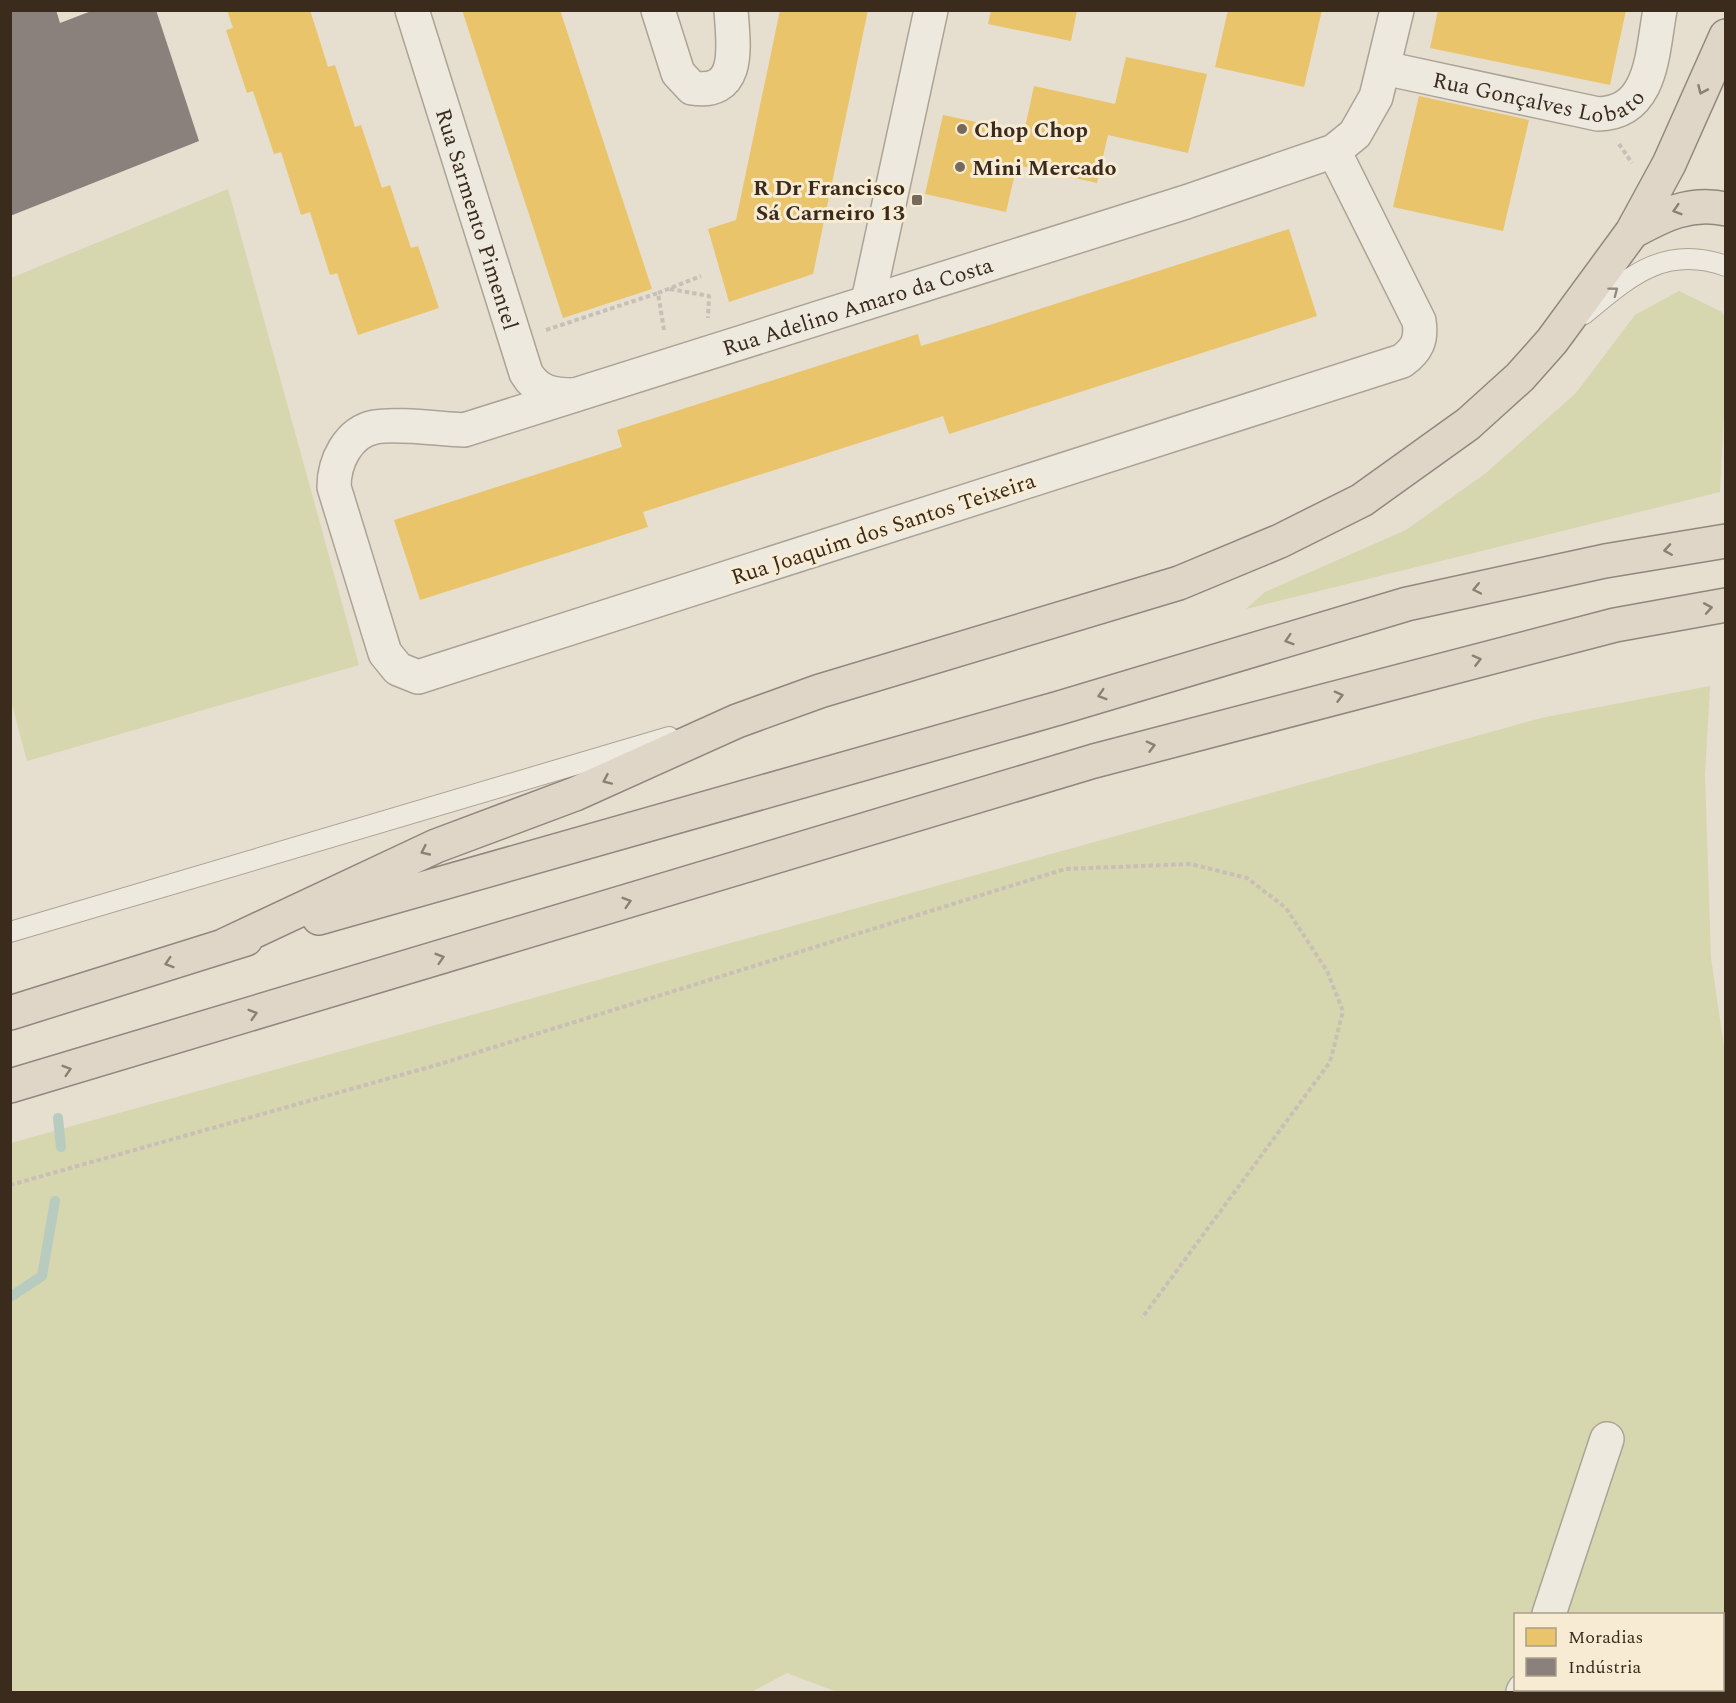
<svg xmlns="http://www.w3.org/2000/svg" width="1736" height="1703" font-family="Spectral,serif">
<rect width="100%" height="100%" fill="#e6dece"/>
<path fill="#d6d6af" fill-rule="evenodd" d="M228 189 359 665 27 761 10 697 11 278Z
M1679 291 1722 312 1725 319V390L1720 492 1246 609 1265 592 1406 530 1486 473 1576 393 1635 315Z
M1710 686 1705 775 1711 958 1726 1061 1725 1692H837L787 1673 751 1692H11V1143L1541 718ZM1516 1614H1722V1690H1516Z"/>
<path fill="#e9c46a" d="M227 10H310L328 67 335 65 355 127 361 125 382 188 390 185 411 248 418 246 439 308 358 335 337 273 330 275 310 212 301 215 281 152 274 154 253 91 247 93 226 30 233 28Z
M462 10H560L652 289 563 318Z
M780 10H868L813 274 729 302 708 229 736 220Z
M991 10H1077L1071 41 988 24Z
M1228 10H1322L1304 87 1215 67Z
M1438 10H1626L1610 85 1430 48Z
M1126 57 1207 74 1188 153 1108 135 1097 183 1017 165 1006 212 925 194 943 115 1024 132 1034 86 1115 104Z
M1419 96 1529 120 1503 231 1393 207Z
M1289 229 1317 316 949 434 943 416 643 512 648 527 420 600 394 520 622 447 617 430 918 334 921 346 996 323Z"/>
<path fill="#8a817c" d="M10 10H56L60 23 94 10H156L199 141 10 216Z"/>
<g fill="none" stroke-linecap="round" stroke-linejoin="round">
<path stroke="#b8cbbf" stroke-width="10" d="M58 1118 61 1147
M10 1297 42 1276 55 1201"/>
<g stroke="#aba396" stroke-width="22">
<path id="service" d="M1584 314C1629 277 1664 244 1726 266
M10 932 669 737"/>
</g>
<g stroke="#aba396" stroke-width="36">
<g id="minor">
<path id="s1" d="M412 10 526 373C538 393 553 395 574 395"/>
<path d="M658 10 678 73 692 88C743 96 733 43 731 10"/>
<path id="s2" d="M1384 68 1598 114C1653 113 1652 52 1660 10"/>
<path id="s3" d="M1334 151 1419 321C1422 340 1417 350 1402 361L418 677 398 669 385 653 334 487C334 462 348 432 375 427 395 423 441 429 464 430L1186 202 1334 151 1355 134 1376 97 1397 10"/>
<path d="M868 301 931 10"/>
<path d="M1549 1614 1607 1439"/>
<path d="M1523 1692 1524 1690"/>
</g>
</g>
<g stroke="#91887d" stroke-width="36">
<path id="trunk" d="M1632 232C1663 215 1690 201 1726 209
M319 918 1059 708 1407 604 1605 561 1726 541
M225 945 436 846 575 794 737 721 820 691 1179 583 1280 541 1362 500 1468 424 1520 377 1552 341 1632 232 1669 164 1726 36
M10 1013 246 939
M10 1086 1094 761 1615 625 1726 605"/>
</g>
<path stroke="#c7c0b6" stroke-width="4" stroke-dasharray="4.5 3" stroke-linecap="butt" d="M1619 144 1632 163
M670 289 709 296 708 318
M546 330 658 293
M664 330 658 293 701 276
M10 1185 440 1064 1065 869 1191 864 1247 878 1286 908 1327 971 1343 1011 1330 1062 1142 1318"/>
<use href="#service" stroke="#eee9df" stroke-width="20"/>
<use href="#minor" stroke="#eee9df" stroke-width="33"/>
<use href="#trunk" stroke="#dfd6c8" stroke-width="33"/>
</g>
<defs><path id="oneway-chevron" d="M-2-3.5L2.5 0L-2 3.5" fill="none" stroke-width="1.6" stroke-linecap="round" stroke-linejoin="round" transform="scale(1.5)"/></defs>
<g stroke="#8c8072">
<use href="#oneway-chevron" transform="translate(1702 90) rotate(114)"/>
<use href="#oneway-chevron" transform="translate(1677 210) rotate(163)"/>
<use href="#oneway-chevron" transform="translate(1668 550) rotate(171)"/>
<use href="#oneway-chevron" transform="translate(1477 589) rotate(168)"/>
<use href="#oneway-chevron" transform="translate(1708 608) rotate(-10)"/>
<use href="#oneway-chevron" transform="translate(1289 640) rotate(163)"/>
<use href="#oneway-chevron" transform="translate(1477 660) rotate(-14)"/>
<use href="#oneway-chevron" transform="translate(1102 695) rotate(163)"/>
<use href="#oneway-chevron" transform="translate(1339 696) rotate(-15)"/>
<use href="#oneway-chevron" transform="translate(1151 746) rotate(-15)"/>
<use href="#oneway-chevron" transform="translate(607 780) rotate(156)"/>
<use href="#oneway-chevron" transform="translate(425 851) rotate(155)"/>
<use href="#oneway-chevron" transform="translate(627 902) rotate(-17)"/>
<use href="#oneway-chevron" transform="translate(440 958) rotate(-17)"/>
<use href="#oneway-chevron" transform="translate(169 963) rotate(162)"/>
<use href="#oneway-chevron" transform="translate(253 1014) rotate(-17)"/>
<use href="#oneway-chevron" transform="translate(67 1070) rotate(-17)"/>
</g>
<use stroke="#948a7e" href="#oneway-chevron" transform="translate(1614 291) rotate(-37)"/>
<g fill="#766a5b" stroke="#f7ecd3" stroke-width="2">
<circle cx="962" cy="129" r="6"/>
<circle cx="960" cy="167" r="6"/>
<rect x="911" y="194" width="12" height="12" rx="3"/>
</g>
<g text-anchor="middle" stroke-width="6" stroke-linejoin="round" paint-order="stroke">
<g font-size="22" fill="#3a2b1d" stroke="#f7ecd3">
<text dy="8" stroke="none"><textPath href="#s2" startOffset="159">Rua Gonçalves Lobato</textPath></text>
<text dy="8" stroke="none"><textPath href="#s1" startOffset="219">Rua Sarmento Pimentel</textPath></text>
<text dy="8" stroke="none"><textPath href="#s3" startOffset="2066">Rua Adelino Amaro da Costa</textPath></text>
<text transform="translate(883 528) rotate(-18)" y="8">Rua Joaquim dos Santos Teixeira</text>
</g>
<g font-size="22" font-weight="bold" fill="#3a2b1d" stroke="#f7ecd3" text-anchor="start">
<text x="974" y="137">Chop Chop</text>
<text x="972" y="175">Mini Mercado</text>
<text x="905" y="195" text-anchor="end">R Dr Francisco<tspan x="905" dy="25">Sá Carneiro 13</tspan></text>
</g>
</g>
<rect width="1736" height="1703" fill="none" stroke="#3a2b1d" stroke-width="24"/>
<rect x="1514" y="1613" width="210" height="78" fill="#f7ecd3" stroke="#ab9f8a" stroke-width="1.5"/>
<rect x="1526" y="1628" width="30" height="18" fill="#e9c46a" stroke="#ab9f8a" stroke-width="1.5"/>
<text x="1568" y="1643" font-size="18" fill="#3a2b1d">Moradias</text>
<rect x="1526" y="1658" width="30" height="18" fill="#8a817c" stroke="#ab9f8a" stroke-width="1.5"/>
<text x="1568" y="1673" font-size="18" fill="#3a2b1d">Indústria</text>
</svg>
